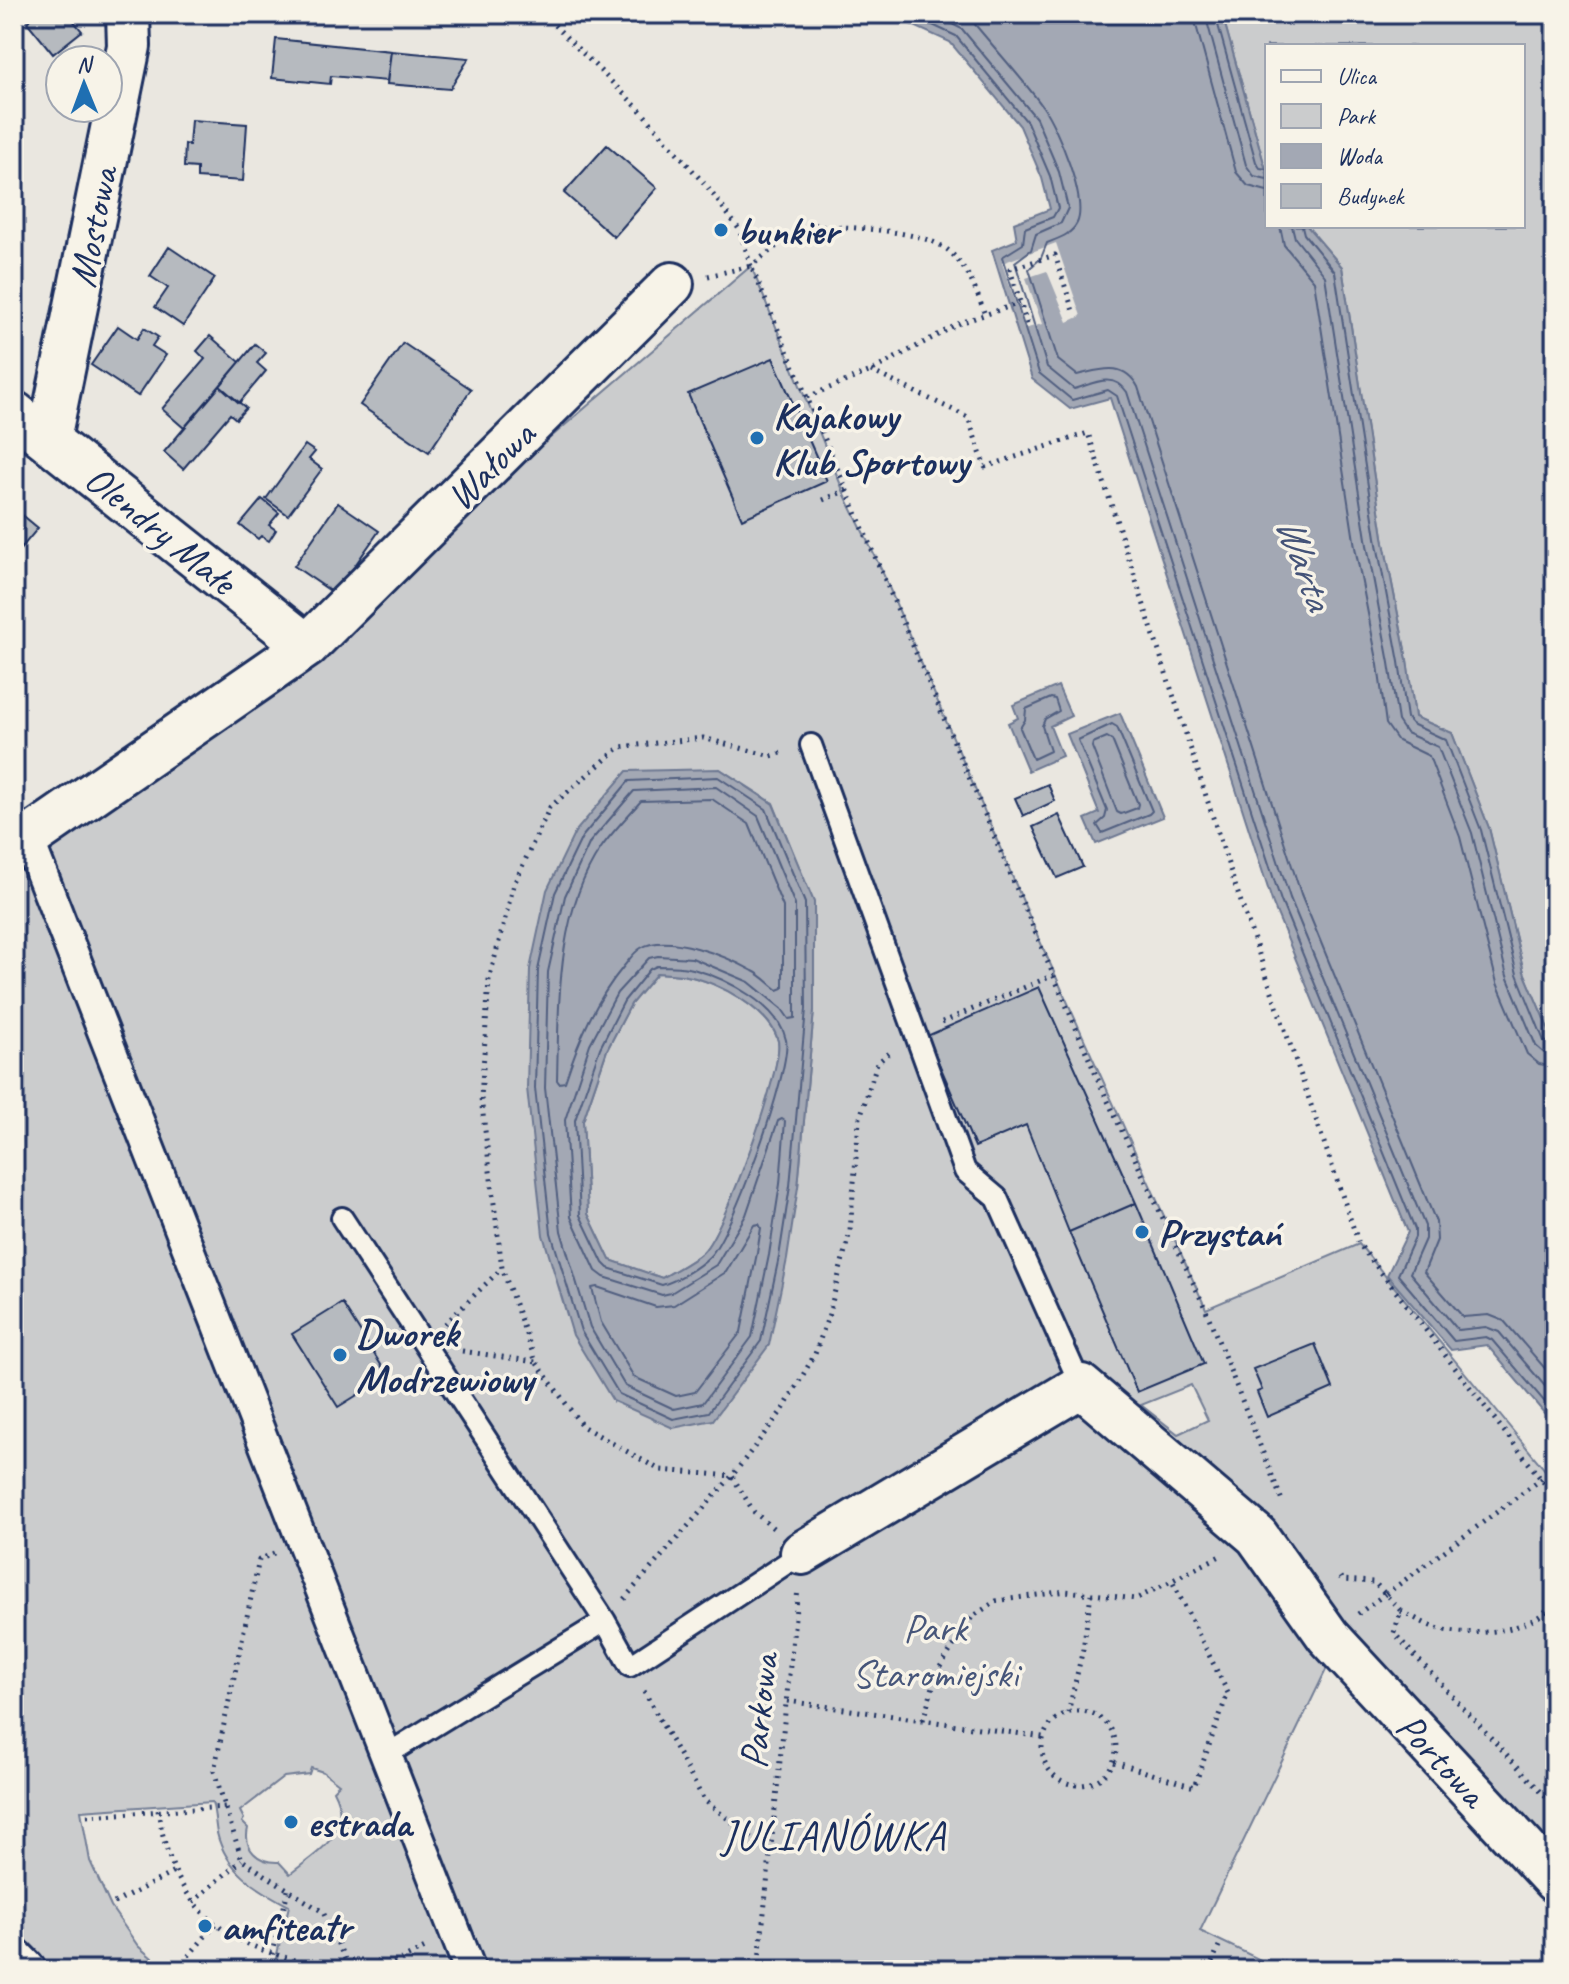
<svg xmlns="http://www.w3.org/2000/svg" width="1569" height="1984" font-family="Caveat,sans-serif">
<rect width="100%" height="100%" fill="#eae7e0"/>
<filter id="ink" filterUnits="userSpaceOnUse"><feTurbulence type="fractalNoise" baseFrequency=".0125" numOctaves="2"/><feDisplacementMap in="SourceGraphic" scale="16" xChannelSelector="R" yChannelSelector="G"/><feConvolveMatrix kernelMatrix="1 2 1 2 8 2 1 2 1" color-interpolation-filters="sRGB"/></filter>
<g filter="url(#ink)">
<path fill="#cbcccd" stroke="#737e96" stroke-width="2" fill-rule="evenodd" d="M1222 14H1555V1045L1524 972 1489 828 1452 733 1415 717 1407 660 1384 543 1342 267 1307 226H1523V46H1267V174Z
M751 266 845 495 882 571 1039 939 1206 1309 1359 1244 1555 1482V1881L1337 1647 1200 1931 1277 1968 1281 1960 1303 1970H273L289 1906C257 1889 226 1871 217 1833 215 1823 215 1812 212 1802L81 1811 90 1861 111 1907 138 1946 166 1970H48L14 1943V855L307 646ZM720 769 773 803 813 902 814 1010 798 1187 613 1401 530 969ZM1191 1385 1208 1420 1178 1434 1141 1405ZM311 1768 323 1772 339 1784 333 1790C355 1832 319 1851 290 1874L279 1862C258 1863 243 1849 248 1828L242 1822 244 1819 240 1811 284 1777 309 1774Z
M657 973C667 974 677 974 687 976 716 981 770 1010 778 1041 784 1068 725 1231 703 1252 692 1262 675 1270 662 1278L610 1260 588 1214 583 1121 607 1050 631 1004Z"/>
<path fill="#a3a8b4" stroke="#6d7892" stroke-width="2" fill-rule="evenodd" d="M899 14H1222L1267 174V226H1307L1342 267 1384 543 1407 660 1415 717 1452 733 1489 828 1524 972 1555 1045V1426L1487 1345 1451 1350 1387 1275 1408 1232 1273 904 1110 398 1070 409 1032 379 992 250 1017 240 1014 223 1050 209 1042 178 1020 126 950 42 903 21Z
M1058 686 1071 716 1050 726 1062 756 1028 771 1008 723 1018 718 1013 705Z
M1120 713 1163 817 1096 844 1085 819 1099 813 1067 734Z
M720 769 773 804 814 902V1010L798 1187 787 1259 769 1345 713 1420 673 1428 613 1401 573 1335 543 1235 527 1088 530 969 547 890 575 832 627 771ZM657 973C667 974 677 974 687 976 716 981 771 1010 778 1041 784 1066 724 1232 703 1252 692 1262 675 1270 662 1278L610 1260 588 1214 583 1121 607 1050 631 1004Z"/>
<path fill="#eae7e0" d="M1056 243 1081 316 1068 322 1047 271 1026 278 1042 324 1024 329 1002 263Z"/>
<g fill="none" stroke-linecap="round" stroke-linejoin="round">
<path stroke="#515f80" stroke-width="2" d="M909 14 956 36 1027 122 1050 176 1058 208 1053 217 1025 228 1023 244 1002 257 1039 373 1072 400 1108 390 1117 396 1281 901 1415 1229V1237L1398 1275 1454 1341 1486 1337 1492 1340 1555 1414
M932 14 962 29 1036 118 1059 172 1068 208 1061 223 1036 234 1031 250 1015 262 1047 367 1074 389C1093 384 1113 371 1127 392L1290 898 1425 1226V1239L1410 1273 1458 1330 1486 1327 1499 1332 1555 1398
M961 14 973 22C996 50 1022 78 1043 107 1057 127 1088 200 1077 223 1071 235 1059 238 1047 243L1041 258 1029 269 1058 360 1077 375C1101 370 1123 360 1138 387L1301 894 1436 1222 1437 1240 1424 1272 1463 1317 1489 1315 1504 1321 1555 1380
M1193 14 1236 172 1248 186 1267 191
M1205 14 1246 165 1254 176 1267 179
M1215 14 1256 162 1260 168 1267 169
M1280 226 1284 245 1314 281 1355 547 1378 665 1386 724 1398 741 1429 756 1460 837 1497 983 1527 1054 1539 1064 1555 1067
M1292 226 1295 238 1325 276 1367 545 1389 663 1398 721 1406 733 1438 747 1472 833 1507 976 1536 1046 1544 1053 1555 1055
M1302 226 1304 234 1335 272 1377 544 1399 662 1407 718 1412 724 1446 740 1481 830 1517 974 1544 1041 1555 1045
M1051 698 1055 699 1059 711 1045 719 1042 726 1050 751 1033 759 1020 728 1025 720 1026 709Z
M1112 724 1117 727 1152 811 1149 814 1102 833 1097 825 1105 818 1107 810 1078 740Z
M1107 737 1112 740 1138 804 1137 808 1121 814 1117 812 1092 747 1093 743Z
M718 777 766 809 805 903 806 1009 790 1186 779 1257 761 1341 709 1412 673 1419 619 1394 581 1331 551 1233 535 1088 538 970 555 893 582 837 629 781Z
M716 787 758 816 795 905V1018L789 1019 782 1009 749 982 692 958 658 956 649 958 617 993 590 1044 565 1120 571 1217 596 1271 604 1277 662 1295 671 1293 716 1265 746 1215 778 1121 782 1119 785 1121 780 1184 769 1255 752 1337 703 1403 674 1409 625 1386 590 1327 561 1231 545 1088 548 972 565 896 590 842 634 791Z
M712 799 749 824 783 907V988L778 990C770 984 762 975 753 971 728 957 668 932 641 948 634 952 629 960 624 966 595 1001 579 1039 565 1082L559 1083 557 1080C559 1004 556 914 601 848 612 832 628 816 641 801Z
M657 966C668 966 682 966 693 969 725 978 779 1005 786 1040 792 1068 731 1237 709 1257 698 1268 676 1281 662 1285L608 1268 603 1263 580 1215 575 1120 600 1048 624 1001 650 969Z
M759 1224 761 1228 757 1253 741 1332 695 1392 676 1396 634 1377 601 1322 592 1288 597 1287 656 1307 674 1305 726 1272 754 1225Z"/>
</g>
<path fill="#b6babf" stroke="#1b2f5e" stroke-width="2" d="M37 14H68L82 31 53 54 27 22Z
M276 39 391 51 387 81 331 76 330 84 272 78Z
M391 51 469 58 450 89 387 84Z
M191 120 247 124 243 181 197 178V168L184 167 185 144 189 145Z
M607 145 657 188 614 237 564 193Z
M169 247 215 278 183 326 155 307 168 288 150 276Z
M118 326 137 339 144 328 158 337 152 346 166 355 138 396 91 365Z
M210 336 240 362 184 428 162 409 205 359 197 351Z
M403 343 471 389 429 452 360 405Z
M255 344 266 353 257 363 266 371 239 403 220 386Z
M773 358 827 481 742 519 688 394Z
M220 386 246 408 236 419 230 414 183 469 164 452Z
M305 445 315 452 309 459 322 469 288 515 266 499Z
M262 499 279 513 269 525 276 530 269 541 261 536 258 539 240 525Z
M338 503 379 531 335 594 294 566Z
M14 508 38 528 14 557Z
M1048 784 1055 801 1023 816 1015 798Z
M1059 815 1083 867 1057 878 1033 827Z
M1039 987 1136 1203 1069 1232 1026 1125 975 1147 927 1036Z
M1136 1203 1204 1364 1137 1392 1069 1232Z
M342 1303 388 1376 338 1407 292 1334Z
M1315 1344 1333 1388 1267 1417 1257 1392 1262 1390 1253 1369Z"/>
<g fill="none" stroke-linecap="round" stroke-linejoin="round">
<g stroke="#1b2f5e" stroke-width="26">
<path id="service" d="M811 745 965 1171 997 1198 1081 1386
M342 1218 605 1621
M386 1755 605 1621 630 1666 802 1553"/>
</g>
<g stroke="#1b2f5e" stroke-width="36">
<path id="pedestrian" d="M28 839 470 1970"/>
</g>
<g stroke="#1b2f5e" stroke-width="48">
<path id="minor" d="M14 413 307 646
M49 439 129 46 128 14
M14 848 307 646 672 284
M802 1553 1081 1386 1257 1536 1328 1636 1555 1881
M14 1960 24 1970"/>
</g>
<path stroke="#1b2f5e" stroke-width="5" stroke-dasharray="2 6" stroke-linecap="butt" d="M543 14 640 110 708 188 739 229 751 266 805 224C842 228 922 228 949 251 968 268 977 292 985 315
M708 276 751 266 1099 1082 1206 1310 1283 1503
M1027 324 1010 269 1055 255 1073 311
M871 371 968 417 985 467 1088 433 1232 876 1359 1244 1555 1497
M807 397 871 371 960 323 1020 303
M823 500 847 490
M942 1022 1054 975
M445 1324 502 1268
M462 1351 536 1362
M773 1528 754 1512 732 1476 660 1470 582 1426 536 1362 502 1268 481 1098 489 980 514 884 550 807 620 747 703 738 771 756 785 752
M274 1553 259 1560 214 1771 242 1860 323 1912 350 1970
M1340 1577 1342 1580 1374 1582 1401 1611 1394 1633 1555 1807
M624 1599 732 1476 784 1408 815 1354 829 1314 850 1231 859 1121 877 1063 892 1051
M1401 1611C1412 1616 1424 1624 1436 1628 1470 1638 1534 1633 1555 1601
M1358 1614 1385 1594
M644 1691 704 1800 771 1853
M787 1701 1043 1737
M1042 1748a37 37 0 1 1 74 0a37 37 0 1 1-74 0Z
M1068 1713 1083 1649 1091 1594
M923 1720 938 1670 972 1617 996 1601 1066 1591 1136 1599 1220 1556
M1114 1762 1194 1787 1228 1693 1172 1581
M158 1810C167 1868 188 1913 242 1941 267 1954 298 1960 325 1970
M87 1816 225 1807
M193 1902 242 1860
M114 1903 174 1872
M178 1968 216 1924
M269 1970 288 1890
M379 1970 425 1948
M758 1970 798 1589
M1209 1970 1221 1941"/>
<use href="#service" stroke="#f7f3e8" stroke-width="20"/>
<use href="#pedestrian" stroke="#f7f3e8" stroke-width="30"/>
<use href="#minor" stroke="#f7f3e8" stroke-width="42"/>
<path stroke="#1b2f5e" stroke-width="5" stroke-dasharray="2 6" stroke-linecap="butt" d="M1386 1594 1555 1469"/>
</g>
</g>
<g fill="#1f6fb2" stroke="#f7f3e8" stroke-width="3">
<circle cx="721" cy="230" r="8"/>
<circle cx="757" cy="438" r="8"/>
<circle cx="1142" cy="1232" r="8"/>
<circle cx="340" cy="1355" r="8"/>
<circle cx="291" cy="1822" r="8"/>
<circle cx="205" cy="1926" r="8"/>
</g>
<g text-anchor="middle" stroke-width="7" stroke-linejoin="round" paint-order="stroke">
<g font-size="40" fill="#1b2f5e" stroke="#f7f3e8">
<text transform="translate(92 227) rotate(-79)" y="14">Mostowa</text>
<text transform="translate(490 465) rotate(-45)" y="14">Wałowa</text>
<text transform="translate(161 529) rotate(39)" y="14">Olendry Małe</text>
<text transform="translate(758 1711) rotate(-84)" y="14">Parkowa</text>
<text transform="translate(1442 1759) rotate(47)" y="14">Portowa</text>
</g>
<g font-size="40" font-weight="bold" fill="#1b2f5e" stroke="#f7f3e8" text-anchor="start">
<text x="737" y="244">bunkier</text>
<text x="773" y="429">Kajakowy<tspan x="773" dy="46">Klub Sportowy</tspan></text>
<text x="1158" y="1246">Przystań</text>
<text x="356" y="1346">Dworek<tspan x="356" dy="46">Modrzewiowy</tspan></text>
<text x="307" y="1836">estrada</text>
<text x="221" y="1940">amfiteatr</text>
</g>
<g font-size="40" fill="#47567a" stroke="#f7f3e8">
<text x="935" y="1641">Park<tspan x="935" dy="46">Staromiejski</tspan></text>
</g>
<g font-size="42" font-style="italic" fill="#445378" stroke="#f7f3e8">
<text transform="translate(1306 562) rotate(70)" y="15">Warta</text>
</g>
<g font-size="42" letter-spacing="2" fill="#1b2f5e" stroke="#f7f3e8">
<text x="834" y="1849">JULIANÓWKA</text>
</g>
</g>
<rect width="1569" height="1984" fill="none" stroke="#f7f3e8" stroke-width="48"/>
<rect x="24" y="24" width="1521" height="1936" fill="none" stroke="#1b2f5e" stroke-width="3" filter="url(#ink)"/>
<rect x="1265" y="44" width="260" height="184" fill="#f7f3e8" stroke="#9fa5b1" stroke-width="2"/>
<rect x="1281" y="70" width="40" height="12" fill="#f7f3e8" stroke="#9fa5b1" stroke-width="2"/>
<text x="1337" y="84" font-size="24" fill="#1b2f5e">Ulica</text>
<rect x="1281" y="104" width="40" height="24" fill="#cbcccd" stroke="#9fa5b1" stroke-width="2"/>
<text x="1337" y="124" font-size="24" fill="#1b2f5e">Park</text>
<rect x="1281" y="144" width="40" height="24" fill="#a3a8b4" stroke="#9fa5b1" stroke-width="2"/>
<text x="1337" y="164" font-size="24" fill="#1b2f5e">Woda</text>
<rect x="1281" y="184" width="40" height="24" fill="#b6babf" stroke="#9fa5b1" stroke-width="2"/>
<text x="1337" y="204" font-size="24" fill="#1b2f5e">Budynek</text>
<g transform="translate(84 84) rotate(359)"><circle r="38" fill="#f7f3e8" stroke="#9fa5b1" stroke-width="2"/>
<path d="M0-6L14 30L0 20L-14 30Z" fill="#1f6fb2"/>
<text y="-12" font-size="22" font-weight="bold" text-anchor="middle" fill="#1b2f5e">N</text>
</g>
</svg>
